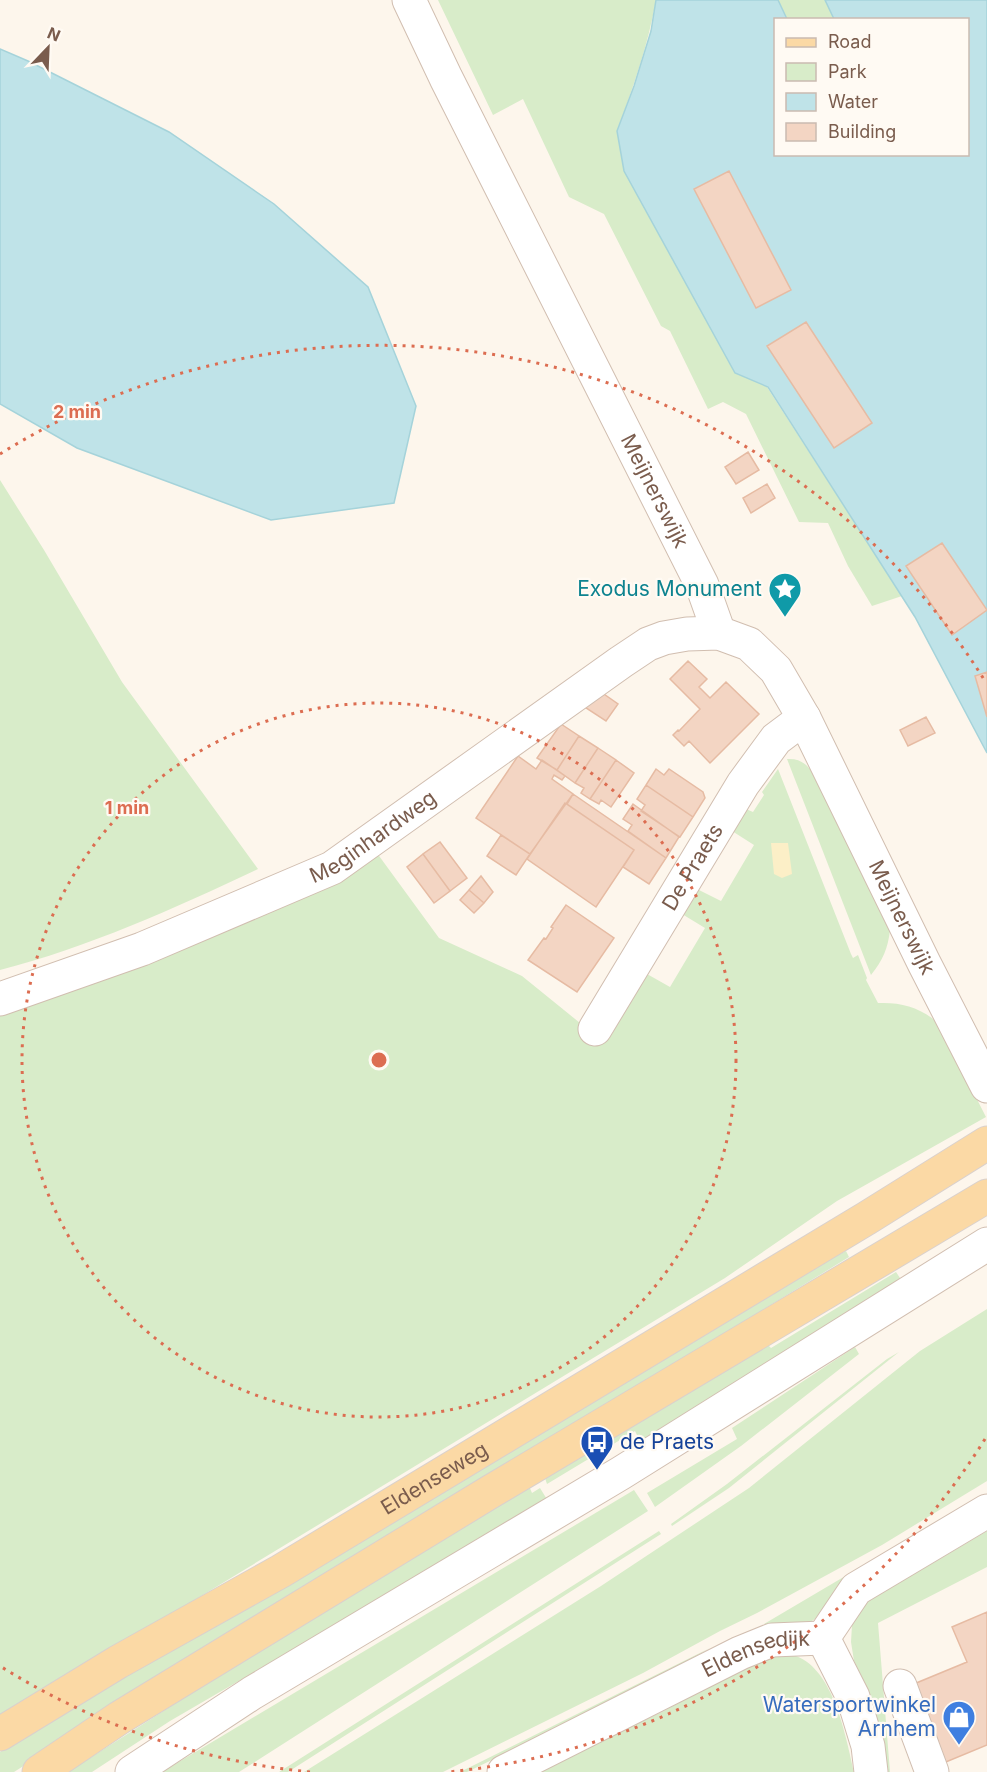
<svg xmlns="http://www.w3.org/2000/svg" width="987" height="1772" font-family="Inter,sans-serif">
<rect width="100%" height="100%" fill="#fdf6ec"/>
<path fill="#d8ecc9" d="M438 0H656C648 45 633 88 617 131L735 372 767 387 902 596 872 606 848 566 828 523 799 522 746 414 723 402 708 409 670 331 661 326 604 214 569 197 523 99 493 115Z
M778 0H825L834 19H787Z
M0 480 44 550 122 682 258 869C175 908 89 947 0 970Z
M787 759C803 758 809 767 817 779L890 930C888 948 883 960 871 975Z
M778 769 851 954 853 958 858 955 867 978 866 980 878 1003C901 1002 920 1007 938 1023L986 1117 837 1201 725 1278 0 1718V1016L187 945 374 849 439 938 522 976 580 1023 609 1039 647 974 670 987 705 928 682 914 697 889 721 901 754 845 732 831 746 809 753 812 764 795 762 792Z
M846 1251 849 1257 156 1682 14 1772H0V1752L726 1313Z
M896 1272 902 1281 642 1445 635 1431 547 1484 545 1478 767 1344 771 1348Z
M987 1309V1481L882 1545 757 1613 720 1631 643 1673 443 1772H304L601 1586 749 1488 920 1351Z
M855 1347 859 1354 741 1446 655 1507 647 1493 737 1439 732 1428Z
M899 1352 729 1488 672 1526 671 1524 727 1484 887 1359Z
M529 1486 532 1493 540 1488 548 1501 170 1721 92 1772H68L234 1666Z
M634 1490 648 1511 239 1772H162Z
M659 1531 661 1534 288 1772H279Z
M987 1531V1567L878 1623 890 1772H887L875 1711 854 1661 851 1642 852 1625 859 1612 869 1601 894 1583 921 1570Z
M847 1575 815 1619 807 1624H764Z
M710 1648 632 1692 467 1772H460Z
M777 1654C783 1655 790 1654 796 1656 834 1670 846 1737 854 1772H538L664 1711 762 1658Z"/>
<path fill="#fcefc7" d="M771 843H788L792 874 782 878 774 874Z"/>
<path fill="#bfe3e8" stroke="#a5d3da" stroke-width="1.5" d="M656 0H778L787 19 776 20V154H968V20L834 19 825 0H987V753L915 617 768 387 735 373 624 171 617 131 634 86 651 31Z
M0 49 28 61 169 132 274 204 368 287 416 406 394 503 271 520 77 448 0 404Z"/>
<path fill="#f3d5c3" stroke="#e6bba3" stroke-width="1.5" d="M729 171 791 290 756 308 694 189Z
M806 322 872 423 834 448 767 346Z
M748 452 759 470 736 484 725 467Z
M767 484 775 498 751 513 743 498Z
M942 543 987 610 952 635 906 566Z
M688 661 707 679 699 687 710 698 726 682 759 714 710 763 689 741 684 746 673 735 678 730 679 731 700 709 670 679Z
M987 672V717L975 676Z
M601 692 618 704 606 721 583 706Z
M926 717 935 733 908 746 900 730Z
M561 724 579 736 557 770 537 758Z
M579 736 598 748 575 783 557 770Z
M598 748 616 760 590 799 581 793 584 788 575 783Z
M518 756 536 769 542 760 565 776 562 780 554 775 552 779 573 794 530 854 476 818Z
M616 760 634 773 611 807 601 800 599 804 590 799Z
M656 769 664 775 669 769 703 792 705 798 693 817 646 785Z
M646 785 693 817 680 837 641 811 645 805 637 799Z
M573 794 666 858 649 884 623 867 634 850 567 804Z
M565 803 634 850 596 907 527 859Z
M633 804 679 837 666 858 628 831 632 825 623 819Z
M501 835 530 854 516 875 487 856Z
M440 842 467 878 450 891 423 854Z
M423 854 450 891 434 903 407 867Z
M481 876 493 892 484 903 469 890Z
M469 890 484 903 474 913 460 900Z
M566 905 614 938 577 992 528 960 544 938 546 939 553 928 551 927Z
M987 1612V1745L941 1764 909 1686 967 1662 952 1627Z"/>
<g fill="none" stroke-linecap="round" stroke-linejoin="round">
<g stroke="#d1beb0" stroke-width="35">
<g id="minor">
<path id="s1" d="M409 0 446 78 702 585 719 633"/>
<path id="s2" d="M0 999 142 949 332 868 621 662 648 644 664 638 687 634 719 633 749 644 776 670 804 718 924 963 987 1086"/>
<path id="s3" d="M595 1029 743 784 776 739 804 718"/>
<path d="M823 1638 856 1589 987 1511"/>
<path d="M823 1638 853 1697 868 1746 871 1772"/>
<path d="M900 1686 932 1772"/>
<path d="M132 1772 252 1693 621 1473 987 1244"/>
<path id="s4" d="M504 1772 740 1653 772 1640 823 1638"/>
</g>
</g>
<g stroke="#dad1cd" stroke-width="35">
<g id="major">
<path id="s5" d="M0 1734 118 1662 281 1571 867 1218 987 1143"/>
<path d="M39 1772 119 1718 490 1492 987 1196"/>
</g>
</g>
<use href="#minor" stroke="#fff" stroke-width="33"/>
<use href="#major" stroke="#fbd9a5" stroke-width="33"/>
</g>
<g fill="none" stroke="#dc6d51" stroke-width="3" stroke-dasharray="3 6">
<circle cx="379" cy="1060" r="357"/>
<path d="M985 1439A715 715 0 0 1 448 1772M310 1772A715 715 0 0 1 0 1666M0 454A715 715 0 0 1 985 681"/>
</g>
<defs>
<g id="sight-pin" transform="scale(1.725)"><path d="M0 17L-7.5 6A9.5 9.5 0 1 1 7.5 6Z" fill="#0f9aa8" stroke="#fffaf3"/><path d="M0-6L1.8-2.2L6-1.7L2.9 1.2L3.7 5.4L0 3.3L-3.7 5.4L-2.9 1.2L-6-1.7L-1.8-2.2Z" fill="#fff"/></g>
<g id="bus-pin" transform="scale(1.725)"><path d="M0 17L-7.5 6A9.5 9.5 0 1 1 7.5 6Z" fill="#1a4fb4" stroke="#fffaf3"/><path d="M-5-6H5V4H4V6H2V4H-2V6H-4V4H-5ZM-3.5-4V0h7V-4ZM-3.5 1.2v1.5H-2V1.2ZM2 1.2v1.5H3.5V1.2Z" fill="#fff"/></g>
<g id="shop-pin" transform="scale(1.725)"><path d="M0 17L-7.5 6A9.5 9.5 0 1 1 7.5 6Z" fill="#3f7fe0" stroke="#fffaf3"/><path d="M-5-2.5h2.3a2.7 3.5 0 0 1 5.4 0H5L5.5 6h-11ZM-1.5-2.5h3a1.5 2.3 0 0 0-3 0Z" fill="#fff"/></g>
</defs>
<g fill-rule="evenodd">
<use href="#sight-pin" x="785" y="589"/>
<use href="#bus-pin" x="597" y="1442"/>
<use href="#shop-pin" x="959" y="1717"/>
</g>
<g text-anchor="middle" stroke-width="4.5" stroke-linejoin="round" paint-order="stroke">
<g font-size="21" fill="#7a5c4d" stroke="#fffaf3">
<text dy="7" stroke="none"><textPath href="#s1" startOffset="549">Meijnerswijk</textPath></text>
<text dy="7" stroke="none"><textPath href="#s2" startOffset="408">Meginhardweg</textPath></text>
<text dy="7" stroke="none"><textPath href="#s3" startOffset="189">De Praets</textPath></text>
<text dy="7" stroke="none"><textPath href="#s2" startOffset="1164">Meijnerswijk</textPath></text>
<text dy="7" stroke="none"><textPath href="#s5" startOffset="504">Eldenseweg</textPath></text>
<text dy="7" stroke="none"><textPath href="#s4" startOffset="280">Eldensedijk</textPath></text>
</g>
<g font-size="21" fill="#0d838f" stroke="#fffaf3" text-anchor="end">
<text x="762" y="596">Exodus Monument</text>
</g>
<g font-size="21" fill="#164399" stroke="#fffaf3" text-anchor="start">
<text x="620" y="1449">de Praets</text>
</g>
<g font-size="21" fill="#366cbe" stroke="#fffaf3" text-anchor="end">
<text x="936" y="1712">Watersportwinkel<tspan x="936" dy="24">Arnhem</tspan></text>
</g>
</g>
<circle cx="379" cy="1060" r="9" fill="#dc6d51" stroke="#fffaf3" stroke-width="3"/>
<g font-size="18" text-anchor="middle" font-weight="bold" fill="#dc6d51" stroke="#fffaf3" stroke-width="4.5" stroke-linejoin="round" paint-order="stroke">
<text x="77" y="418">2 min</text>
<text x="127" y="814">1 min</text>
</g>
<rect x="774" y="18" width="195" height="138" fill="#fffaf3" stroke="#cabbb1" stroke-width="1.5"/>
<rect x="786" y="38" width="30" height="9" fill="#fbd9a5" stroke="#cabbb1" stroke-width="1.5"/>
<text x="828" y="48" font-size="18" fill="#7a5c4d">Road</text>
<rect x="786" y="63" width="30" height="18" fill="#d8ecc9" stroke="#cabbb1" stroke-width="1.5"/>
<text x="828" y="78" font-size="18" fill="#7a5c4d">Park</text>
<rect x="786" y="93" width="30" height="18" fill="#bfe3e8" stroke="#cabbb1" stroke-width="1.5"/>
<text x="828" y="108" font-size="18" fill="#7a5c4d">Water</text>
<rect x="786" y="123" width="30" height="18" fill="#f3d5c3" stroke="#cabbb1" stroke-width="1.5"/>
<text x="828" y="138" font-size="18" fill="#7a5c4d">Building</text>
<g transform="translate(48 48) rotate(23)" stroke="#fffaf3" stroke-width="4.5" paint-order="stroke">
<path d="M0-4.5L10 22L0 15L-10 22Z" fill="#7a5c4d"/>
<text y="-9" font-size="16" font-weight="bold" text-anchor="middle" fill="#7a5c4d">N</text>
</g>
</svg>
